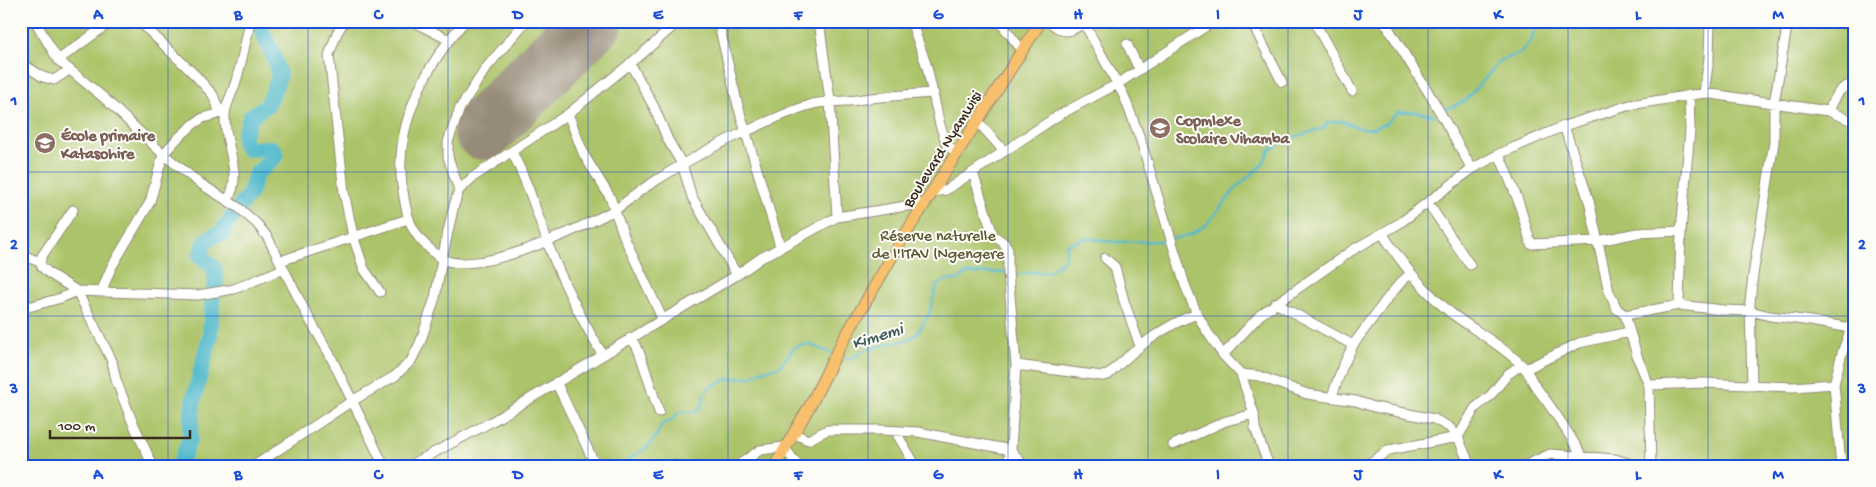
<svg xmlns="http://www.w3.org/2000/svg" width="1876" height="487" font-family="'Gochi Hand',sans-serif">
<rect width="100%" height="100%" fill="#fdfcf7"/>
<filter id="ink" filterUnits="userSpaceOnUse"><feTurbulence type="fractalNoise" baseFrequency=".02" numOctaves="2"/><feDisplacementMap in="SourceGraphic" scale="10" xChannelSelector="R" yChannelSelector="G"/><feConvolveMatrix kernelMatrix="1 2 1 2 8 2 1 2 1" color-interpolation-filters="sRGB"/></filter>
<filter id="wash" filterUnits="userSpaceOnUse"><feTurbulence type="fractalNoise" baseFrequency=".0096" numOctaves="4" result="noise"/><feDisplacementMap in="SourceGraphic" scale="20" xChannelSelector="R" yChannelSelector="G"/><feGaussianBlur stdDeviation="1.12" result="paint"/><feColorMatrix in="noise" values="0 0 0 0 0 0 0 0 0 0 0 0 0 0 0 0 0 1.4 0 .05"/><feComposite in="paint" operator="in"/></filter>
<g filter="url(#wash)">
<rect width="100%" height="100%" fill="#f2e9d1"/>
<path fill="#acc469" stroke="#747744" d="M21 21H1855V466H21Z"/>
<g fill="none" stroke-linecap="round" stroke-linejoin="round">
<path stroke="#4db8ca" stroke-width="2.5" d="M1442 111 1465 101 1501 60 1519 54 1531 42 1535 29 1540 21
M1011 273C1020 276 1026 273 1035 272 1039 271 1043 273 1047 272 1050 271 1064 261 1065 258 1067 254 1066 249 1066 245L1087 238 1112 242 1161 241 1190 235 1206 225 1238 186 1262 165 1270 150 1281 143 1294 137 1324 128 1328 122 1341 121 1362 129 1374 128 1385 124 1398 112H1418L1435 116
M839 356 851 359 865 350 895 342 904 341 916 335 929 314 937 285 947 280H958L966 274 1006 272
M623 466C629 455 633 457 642 451 652 445 658 434 662 424L672 420 679 412H698L703 403 704 394 710 387 728 379 752 377 761 371 779 367C784 362 788 353 794 348 806 339 820 350 832 353"/>
<path stroke="#4db8ca" stroke-width="16" d="M177 466 180 464 190 438 193 402 210 336 213 293 216 282 214 268 200 256C204 242 208 235 223 234L224 228 250 193 256 174 276 156 275 151 271 148 248 149 244 144V135L251 116 267 105 273 93 279 76 274 57 259 25V21"/>
<path stroke="#968a78" stroke-width="62" d="M484 129 592 21"/>
</g>
</g>
<g filter="url(#ink)">
<g fill="none" stroke-linecap="round" stroke-linejoin="round">
<g stroke="#968a78" stroke-width="11">
<path id="minor" d="M35 21 58 60 104 98 163 154 198 182 239 208 257 224 268 238 307 315 329 353 384 466
M139 21 196 76 213 95 220 113
M344 21 337 33 329 55 344 192 353 236 364 269 380 292
M412 21 449 40
M465 21C426 65 394 124 402 185 406 211 408 231 430 249 433 252 438 257 442 259 480 277 578 229 613 211 625 204 636 193 649 185 680 165 712 146 747 131 767 122 789 111 810 105 822 101 833 102 846 101 854 101 862 99 870 98 891 96 912 94 934 93
M718 21 738 106 780 246
M819 21 830 100 837 217
M911 21 927 67 940 125 947 145 958 154
M999 21 1022 50
M1048 21C1065 34 1066 34 1084 23
M1083 21 1124 96 1140 138 1185 285 1197 314 1208 333 1223 355 1241 374 1254 414 1255 428 1269 466
M1251 21 1282 82
M1314 21 1352 91
M1384 21 1433 100 1472 169
M1127 44 1139 69
M58 60 112 21
M21 63 43 77 54 80 69 70
M630 63 654 107 668 140 682 164 692 197 737 275
M1704 93 1709 58 1710 21
M1828 111C1837 98 1836 87 1854 84L1855 81
M568 114 584 155 610 197 625 239 663 320
M977 121 1004 151
M1564 126 1589 201 1609 292 1617 309 1625 315 1638 359 1649 385 1651 466
M512 152C527 180 536 210 547 241 561 280 581 318 602 354
M1499 154 1518 200 1531 244 1598 241 1637 233 1681 231
M973 173 993 235 1004 243 1008 250V272L1016 365 1011 450 1007 466
M459 190 448 157V142L460 108 486 68 526 21
M933 192 946 190 1059 115 1119 83 1214 21
M228 200C244 172 223 144 225 114 226 104 233 92 236 81 242 61 246 41 250 21
M1428 203 1470 265
M1382 233C1401 263 1423 290 1451 313 1475 331 1502 345 1524 367 1529 373 1531 381 1536 387 1553 409 1568 432 1582 456
M21 249 27 257 40 262 42 267 50 274 77 291 112 361 116 380 132 421 153 466
M1105 258 1115 267 1124 301 1140 346
M280 261 408 219
M40 262 42 256 73 210
M101 292 111 268 150 202 163 154 178 138 195 123 203 118 225 112
M1275 303 1353 345
M1679 305 1681 231 1690 130 1689 95
M21 309 61 298 77 291 198 295 234 289 283 269
M1625 315 1679 305 1723 310 1750 311 1770 316 1804 320 1851 328
M630 338 636 345 640 354 659 412
M1223 355 1260 315 1351 251 1400 223 1472 169 1499 154 1564 126 1630 105 1704 93 1828 111 1855 122
M1016 365 1102 376 1108 375C1134 350 1162 326 1197 314
M1526 369 1579 343 1629 332
M1241 374 1259 376 1307 394 1356 401 1374 407 1434 419 1449 427 1458 437 1470 466
M556 382 593 460
M1649 385 1704 383 1792 387 1834 384
M1752 386 1750 302 1753 275 1774 142V103L1777 86 1788 21
M1332 396 1342 368 1353 345 1386 300 1401 282 1410 274
M895 431 916 466
M793 433 808 440 827 430H883L918 432 1011 450 1024 466
M1173 445 1226 421 1254 414
M675 465 676 466
M254 466 352 401 395 376 411 361 420 343 435 298 442 259 453 209 459 190 473 177 568 114 642 54 679 21
M409 466 491 422 737 275 761 258 837 217 925 203
M737 466 760 450 784 447 798 466
M1365 466 1389 450 1458 437 1475 408 1490 396 1508 374 1521 365
M1524 466 1550 454 1615 459 1638 466
M1841 466 1834 384 1842 353 1855 317"/>
</g>
<g stroke="#968a78" stroke-width="13">
<path id="major" d="M775 466 812 402 840 346 901 241 1041 21"/>
</g>
<use href="#minor" stroke="#fff" stroke-width="9"/>
<use href="#major" stroke="#f8bf6c" stroke-width="11"/>
</g>
</g>
<path fill="none" stroke="#1d4ed8" stroke-width="1" stroke-opacity="0.55" d="M168 21V466M308 21V466M448 21V466M588 21V466M728 21V466M868 21V466M1008 21V466M1148 21V466M1288 21V466M1428 21V466M1568 21V466M1708 21V466M21 172H1855M21 316H1855"/>
<defs>
<g id="school-disc" transform="scale(1.125)"><circle r="9.5" fill="#8d6e63" stroke="#fdfcf7"/><path d="M0-5L7-2L0 1L-7-2ZM-4 1L0 2.5L4 1V4Q0 6-4 4Z" fill="#fff"/></g>
</defs>
<g fill-rule="evenodd">
<use href="#school-disc" x="1160" y="128"/>
<use href="#school-disc" x="45" y="143"/>
</g>
<g text-anchor="middle" stroke-width="4" stroke-linejoin="round" paint-order="stroke">
<g font-size="16" font-weight="bold" fill="#785e54" stroke="#fdfcf7" text-anchor="start">
<text x="1176" y="125">Copmlexe<tspan x="1176" dy="18">Scolaire Vihamba</tspan></text>
<text x="61" y="140">École primaire<tspan x="61" dy="18">Katasohire</tspan></text>
</g>
<g font-size="16" fill="#3b2a1e" stroke="#fdfcf7">
<text transform="translate(941 148) rotate(-58)" y="6">Boulevard Nyamwisi</text>
</g>
<g font-size="16" fill="#5d5834" stroke="#fdfcf7">
<text x="938" y="240">Réserve naturelle<tspan x="938" dy="18">de l'ITAV (Ngengere</tspan></text>
</g>
<g font-size="18" font-style="italic" fill="#415c5a" stroke="#fdfcf7">
<text transform="translate(877 335) rotate(-18)" y="6">Kimemi</text>
</g>
</g>
<rect width="1876" height="487" fill="none" stroke="#fdfcf7" stroke-width="55"/>
<path d="M50 430v8h140v-8" fill="none" stroke="#3b2a1e" stroke-width="2.5"/>
<text x="58" y="430" font-size="15" fill="#3b2a1e" stroke="#fdfcf7" stroke-width="4" paint-order="stroke">100 m</text>
<rect x="28" y="28" width="1820" height="432" fill="none" stroke="#1d4ed8" stroke-width="2"/>
<g font-size="16" text-anchor="middle" font-weight="bold" fill="#1d4ed8">
<text x="98" y="19">A</text>
<text x="238" y="19">B</text>
<text x="378" y="19">C</text>
<text x="518" y="19">D</text>
<text x="658" y="19">E</text>
<text x="798" y="19">F</text>
<text x="938" y="19">G</text>
<text x="1078" y="19">H</text>
<text x="1218" y="19">I</text>
<text x="1358" y="19">J</text>
<text x="1498" y="19">K</text>
<text x="1638" y="19">L</text>
<text x="1778" y="19">M</text>
<text x="14" y="105">1</text>
<text x="1862" y="105">1</text>
<text x="14" y="249">2</text>
<text x="1862" y="249">2</text>
<text x="14" y="393">3</text>
<text x="1862" y="393">3</text>
<text x="98" y="479">A</text>
<text x="238" y="479">B</text>
<text x="378" y="479">C</text>
<text x="518" y="479">D</text>
<text x="658" y="479">E</text>
<text x="798" y="479">F</text>
<text x="938" y="479">G</text>
<text x="1078" y="479">H</text>
<text x="1218" y="479">I</text>
<text x="1358" y="479">J</text>
<text x="1498" y="479">K</text>
<text x="1638" y="479">L</text>
<text x="1778" y="479">M</text>
</g>
</svg>
